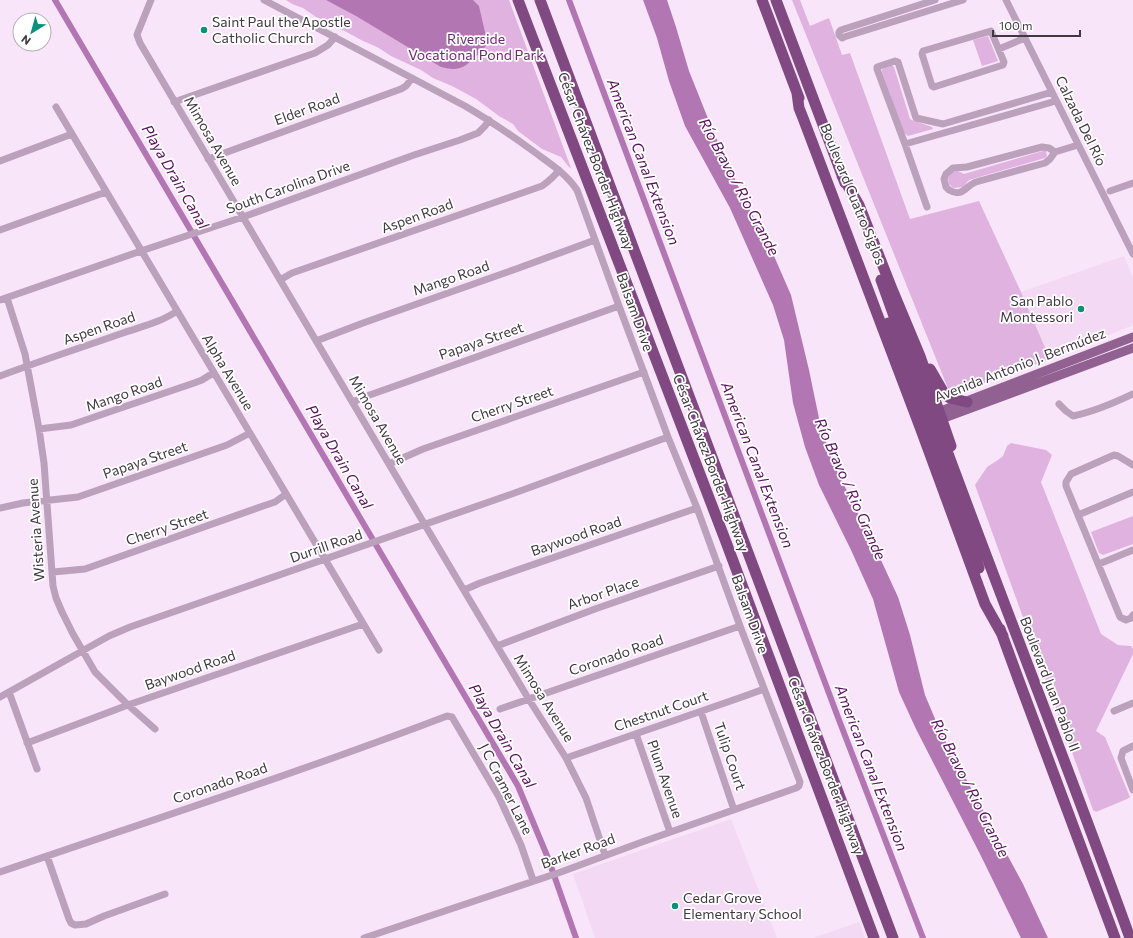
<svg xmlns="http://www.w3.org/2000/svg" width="1133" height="938" font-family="Commissioner,sans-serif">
<rect width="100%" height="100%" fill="#f9e5f9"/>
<path fill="#f3d9f3" d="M1124 256 1133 278V325L1050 359 1021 292Z
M731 819 777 938H595L573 874Z
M859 922 865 938H813Z"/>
<path fill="#e0b2e0" d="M286 0H509L571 168 569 167 561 157 542 149 518 131 513 124 499 116 476 99 452 86 433 78 421 70 391 56 377 47 363 41 328 22 316 17 303 8 292 4Z
M792 0H800L810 26 829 18 842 55 850 53 910 219 979 201 1021 292 1050 359 958 393 949 391Z
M988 36 998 61 982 66 973 40Z
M892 65 894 67 910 119 912 120 932 127 933 129 908 136 904 133 882 72V69Z
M1043 151H1046L1047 156 1045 158 969 180 963 187 953 188 949 184 948 178 951 172 958 171 964 174Z
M1011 443 1046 450 1052 455 1041 482 1101 634 1118 645 1131 646 1133 649V654L1096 731 1105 737 1130 797 1127 799 1096 812 1093 810 975 485 987 467 998 460 1003 456 1007 446Z
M1133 516V544L1103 555 1099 553 1091 532Z"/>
<path fill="#b277b3" d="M326 0H473L479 6 487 41 486 45 484 49C467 64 464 73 441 67L356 16Z
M643 0H667L676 27 689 71 713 131 744 199 774 256 791 295 809 370 820 423 833 463 874 545 898 597 910 635 925 695 941 733 1023 884 1048 938H1021L981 856 916 729 899 692 873 599 851 550 819 485 805 447 793 403 784 340 773 305 730 208 685 126 669 81 657 38Z"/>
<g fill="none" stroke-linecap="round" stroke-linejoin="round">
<path stroke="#b277b3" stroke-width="6" d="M55 0 518 786 548 858 576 938
M569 0 839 720 923 938"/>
<path stroke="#bca1bc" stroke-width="7" d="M151 0 138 32 137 35 140 43 425 525 528 698 566 758 586 798 605 855
M264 0 465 106C489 120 511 135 533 151 549 163 566 173 577 190L619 306 668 437 697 508 740 626 800 782 799 786 796 788 642 842 561 872 364 938
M935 0 841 30 839 32V35L842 38 844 37 963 0
M1006 0 1133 254
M991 31 1004 62 1003 65 934 87 932 86 922 54 923 51Z
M999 49 1025 38
M174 102 315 53 328 45 335 37
M56 107 379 650
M905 144 1056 101
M1055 152 1049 148 1042 147 967 167 953 168 946 174 944 179 946 187 949 190C963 198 965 186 976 182L1045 163 1050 159 1055 152 1078 145
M208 159 401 89 406 86 412 78
M0 161 72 134
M1110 191 1133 183
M927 207 905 144 877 69V67L895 61 898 62 916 118 943 124 1052 92
M0 230 106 192
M280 280 292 273 542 186C549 181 554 177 559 170
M7 298 25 354 39 429 44 463 53 586 56 598 62 612 73 634 95 672 128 705 155 729
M0 300 141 251 243 217 414 155 460 140 478 133 485 126 489 120
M316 341 363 323 516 269 595 240
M0 376C40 361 80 348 120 334 139 327 160 323 177 311
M353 402 364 397 398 385 619 306
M1059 404 1066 411 1073 416C1094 412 1114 403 1133 394
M39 429 71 425 194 383 202 380 213 373
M389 464 423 449 644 372
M1133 465 1118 456 1114 455 1071 474 1066 482V486L1120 617 1126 620 1131 618 1133 615
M0 508 23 503 78 497 227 445 250 433
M1078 515 1133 492
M1099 564 1133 550
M53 572 85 569 263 506 275 502 286 494
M464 590 480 583 697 508
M497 646 595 609 719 566
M9 692 37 769
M0 697 109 636 130 627 509 495 668 437
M500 709 740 626
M1114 711 1133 703
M701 712 734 810
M636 734 670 832
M27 743 128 705 363 624
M1133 746 1123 751 1121 758 1133 790
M566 758 742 697 764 689
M47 856 69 919 71 923 75 925 86 924 104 916 165 894
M0 872C149 821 300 772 447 716L452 717 499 797 521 845 533 880"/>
<path stroke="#906191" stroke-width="9" d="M933 414 1133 337
M936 421 1133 348"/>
<path stroke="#804982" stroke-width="11" d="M518 0 726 542 874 938
M540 0 893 938
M762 0 799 98
M776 0 845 183
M797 93 799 108 803 118 920 427 985 604 1003 636
M842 176 859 205 892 289 920 356 951 446
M881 280 900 333 926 395
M888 323 918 398
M930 369 945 395 950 398 967 402
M943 440C1004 606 1070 771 1130 938
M935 442 979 568
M1000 629 1019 681 1115 938"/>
<path stroke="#804982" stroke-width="11" d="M926 395 943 440
M918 398 935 442"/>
</g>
<g fill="#0b917a" stroke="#fff" stroke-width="1.5">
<circle cx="204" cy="30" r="4"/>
<circle cx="1081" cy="309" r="4"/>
<circle cx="675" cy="906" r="4"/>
</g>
<g text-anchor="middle" stroke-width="3.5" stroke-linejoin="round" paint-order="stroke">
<g font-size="14" fill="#403840" stroke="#fff" text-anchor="start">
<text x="212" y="27">Saint Paul the Apostle<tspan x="212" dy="16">Catholic Church</tspan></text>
<text x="1073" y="306" text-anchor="end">San Pablo<tspan x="1073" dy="16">Montessori</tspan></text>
<text x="683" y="903">Cedar Grove<tspan x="683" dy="16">Elementary School</tspan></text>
</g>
<g font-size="14" fill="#6f2872" stroke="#fff">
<text x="476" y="44">Riverside<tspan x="476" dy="16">Vocational Pond Park</tspan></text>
</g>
<g font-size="14" fill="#403840" stroke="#fff">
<text transform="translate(307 109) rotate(-20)" y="5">Elder Road</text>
<text transform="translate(1081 121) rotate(64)" y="5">Calzada Del Río</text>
<text transform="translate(213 141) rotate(60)" y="5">Mimosa Avenue</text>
<text transform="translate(596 161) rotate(69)" y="5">César Chávez Border Highway</text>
<text transform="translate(288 187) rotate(-20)" y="5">South Carolina Drive</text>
<text transform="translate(853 194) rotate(68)" y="5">Boulevard Cuatro Siglos</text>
<text transform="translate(417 216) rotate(-20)" y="5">Aspen Road</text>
<text transform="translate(451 278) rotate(-19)" y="5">Mango Road</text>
<text transform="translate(635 312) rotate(70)" y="5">Balsam Drive</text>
<text transform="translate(99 328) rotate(-19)" y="5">Aspen Road</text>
<text transform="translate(481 341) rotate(-19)" y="5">Papaya Street</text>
<text transform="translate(1020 365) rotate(-21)" y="5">Avenida Antonio J. Bermúdez</text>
<text transform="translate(228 372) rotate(59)" y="5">Alpha Avenue</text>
<text transform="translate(124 394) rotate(-19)" y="5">Mango Road</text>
<text transform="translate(512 404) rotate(-19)" y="5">Cherry Street</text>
<text transform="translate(378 420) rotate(60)" y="5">Mimosa Avenue</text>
<text transform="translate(145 460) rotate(-19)" y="5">Papaya Street</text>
<text transform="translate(711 463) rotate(69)" y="5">César Chávez Border Highway</text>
<text transform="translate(167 527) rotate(-19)" y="5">Cherry Street</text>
<text transform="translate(36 530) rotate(-94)" y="5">Wisteria Avenue</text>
<text transform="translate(576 536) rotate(-19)" y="5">Baywood Road</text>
<text transform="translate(326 546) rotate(-19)" y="5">Durrill Road</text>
<text transform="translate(603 593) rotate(-19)" y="5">Arbor Place</text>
<text transform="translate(750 614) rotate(70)" y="5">Balsam Drive</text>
<text transform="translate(616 655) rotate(-19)" y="5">Coronado Road</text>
<text transform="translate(190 670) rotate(-19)" y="5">Baywood Road</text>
<text transform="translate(1050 684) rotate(69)" y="5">Boulevard Juan Pablo II</text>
<text transform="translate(544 698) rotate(58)" y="5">Mimosa Avenue</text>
<text transform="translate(661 711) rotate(-19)" y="5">Chestnut Court</text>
<text transform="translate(730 756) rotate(71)" y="5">Tulip Court</text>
<text transform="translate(826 766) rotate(69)" y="5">César Chávez Border Highway</text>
<text transform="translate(665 779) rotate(71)" y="5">Plum Avenue</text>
<text transform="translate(220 783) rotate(-19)" y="5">Coronado Road</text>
<text transform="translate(506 789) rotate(63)" y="5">J C Cramer Lane</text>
<text transform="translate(578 851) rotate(-20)" y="5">Barker Road</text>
</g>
<g font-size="15" font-style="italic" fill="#59105d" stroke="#fff">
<text transform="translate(643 162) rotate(69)" y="5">American Canal Extension</text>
<text transform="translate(175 177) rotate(60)" y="5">Playa Drain Canal</text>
<text transform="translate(739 187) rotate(62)" y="5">Río Bravo / Rio Grande</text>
<text transform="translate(339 457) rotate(60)" y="5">Playa Drain Canal</text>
<text transform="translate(757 465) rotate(69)" y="5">American Canal Extension</text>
<text transform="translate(850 489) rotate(66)" y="5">Río Bravo / Rio Grande</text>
<text transform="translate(502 736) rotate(60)" y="5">Playa Drain Canal</text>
<text transform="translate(871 768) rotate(69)" y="5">American Canal Extension</text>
<text transform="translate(970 788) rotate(63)" y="5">Río Bravo / Rio Grande</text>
</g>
</g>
<g transform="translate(32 32) rotate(217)"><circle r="19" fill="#ffffff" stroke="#b3afb3"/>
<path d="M0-3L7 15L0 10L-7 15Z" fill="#0b917a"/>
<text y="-6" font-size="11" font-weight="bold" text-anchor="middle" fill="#403840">N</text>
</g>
<path d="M993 30v6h87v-6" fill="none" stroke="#403840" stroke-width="2"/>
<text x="999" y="30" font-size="12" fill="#403840" stroke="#ffffff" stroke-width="3" paint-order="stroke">100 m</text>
</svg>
